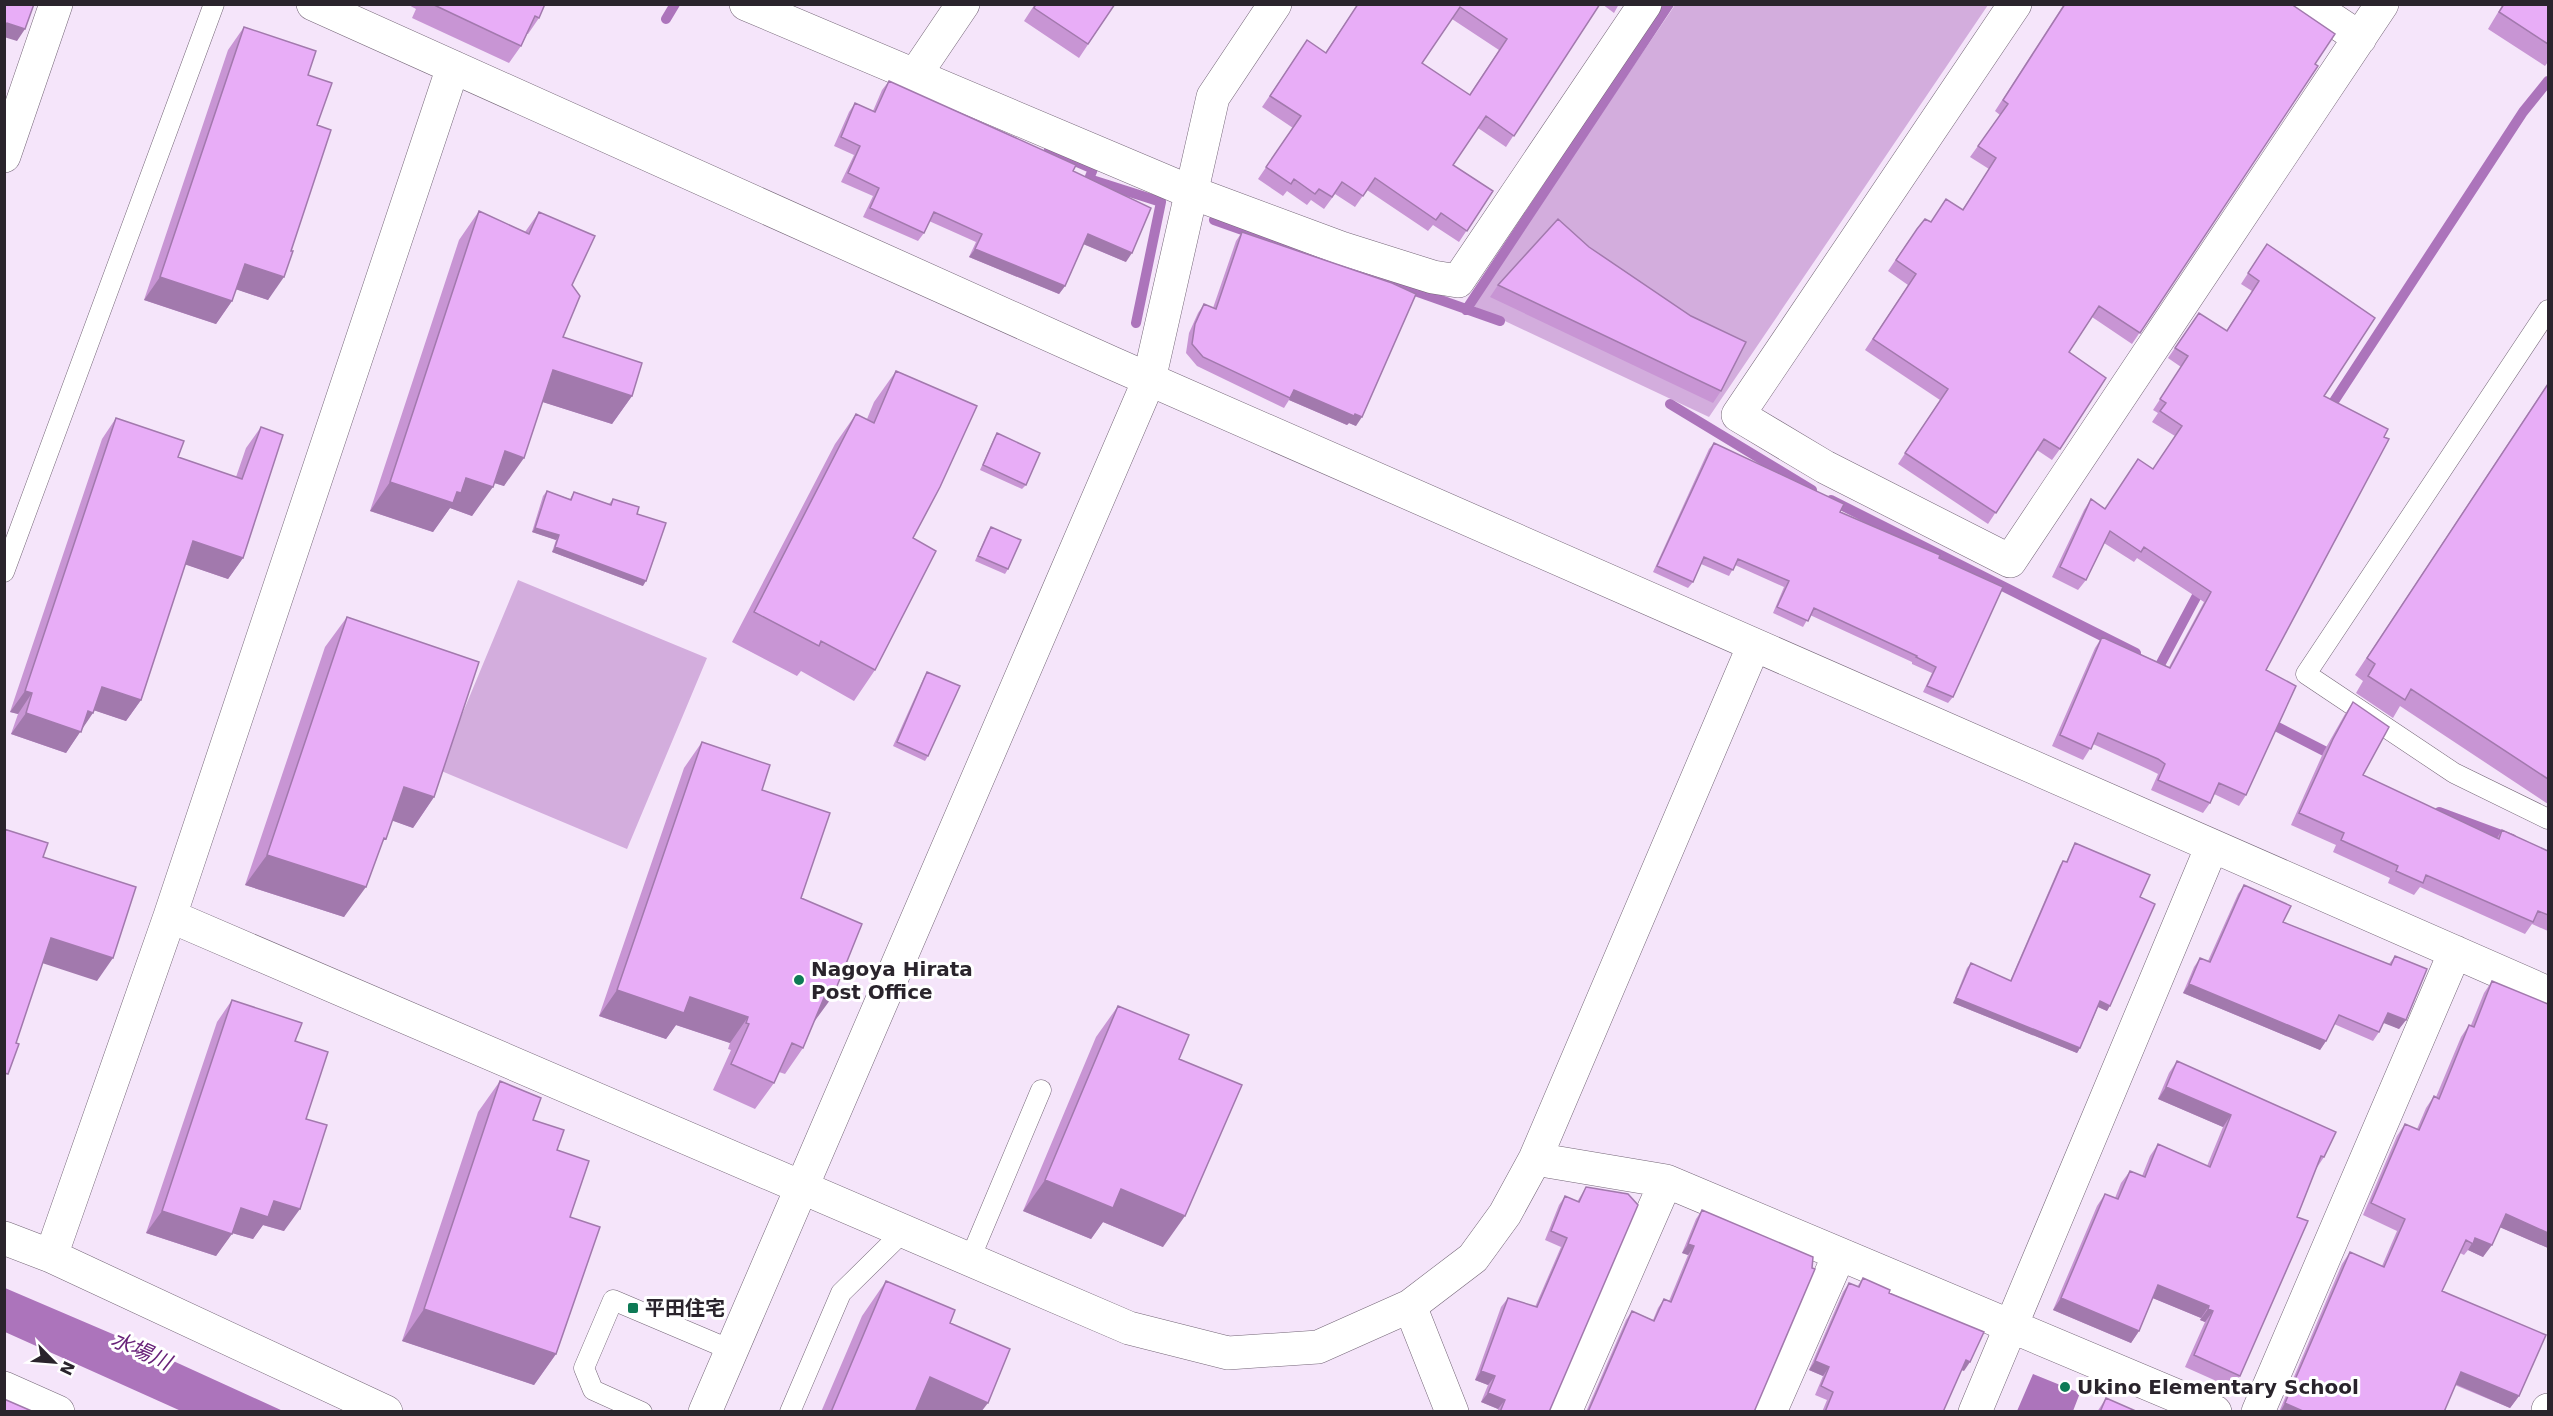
<svg xmlns="http://www.w3.org/2000/svg" width="2553" height="1416" font-family="'DejaVu Sans','Noto Sans JP',sans-serif">
<rect width="100%" height="100%" fill="#f5e5fa"/>
<path fill="#d3addd" d="M1675 5H1988L1709 417 1471 305Z
M518 580 707 658 627 849 439 770Z"/>
<path fill="#ac74bb" d="M5 1288 136 1344 283 1411H181L5 1332Z
M2033 1374 2080 1393 2073 1411H2017Z"/>
<g fill="none" stroke-linecap="round" stroke-linejoin="round">
<path stroke="#ac74bb" stroke-width="10" d="M666 19 675 4
M1049 150 1093 169 1089 179 1161 202 1136 323
M1214 220 1500 321
M1466 310 1669 4
M1670 404 1812 490
M2327 412 2523 112 2548 81
M1831 500 2136 653
M2160 665 2202 586
M2264 720 2336 757
M2439 812 2512 839"/>
<g stroke="#746677" stroke-width="21">
<path id="lane" d="M2548 310 2306 674 2454 773 2548 819
M4 572 214 4
M970 1259 1041 1090
M642 1412 593 1390 584 1368 613 1300 731 1350
M790 1412 841 1293 904 1231"/>
</g>
<g stroke="#746677" stroke-width="34">
<path id="street" d="M313 4 1112 363 2548 993
M746 4 1193 193 1341 248 1433 277 1458 281 1645 4
M2015 4 1738 415 1825 467 2010 561 2382 4
M2309 4 2360 38
M915 75 963 4
M4 156 56 4
M170 916 1129 1328 1228 1353 1318 1347 1410 1306 1473 1258 1505 1214 1535 1159 1754 645
M1535 1159 1666 1181 2215 1412
M4 1238 51 1256 386 1412
M51 1256 170 916 453 67
M1410 1306 1452 1412
M4 1388 58 1412
M1565 1412 1666 1181
M1770 1412 1839 1255
M1975 1412 2212 846
M2258 1412 2455 952
M2548 1412V1410"/>
</g>
<g stroke="#746677" stroke-width="34">
<path id="secondary" d="M705 1412 1149 380 1213 97 1275 4"/>
</g>
<use href="#lane" stroke="#fff" stroke-width="20"/>
<use href="#street" stroke="#fff" stroke-width="33"/>
<use href="#secondary" stroke="#fff" stroke-width="33"/>
</g>
<path fill="#c895d4" fill-rule="evenodd" d="M407 4H545L539 18 528 34H527L521 46 509 63 412 18 416 9Z
M1035 4H1115L1079 58 1024 21Z
M1358 4H1600L1506 147 1478 128 1453 165 1493 191 1459 242 1433 225 1428 231 1367 190 1355 207 1335 194 1324 209 1311 200 1307 205 1287 191 1283 196 1258 179 1293 128 1262 107 1299 52 1325 53ZM1452 19 1499 50 1469 95 1422 63Z
M1602 4H1619L1614 13Z
M2064 4 2315 64 2318 66 2132 344 2092 317 2069 352 2060 449 2052 460 2037 450 1988 524 1898 464 1940 400 1865 350 1908 285 1888 271 1909 240 1930 222 1962 210 1989 169 1970 157 2000 115 1995 111Z
M2503 4H2548V62L2545 66 2488 29Z
M244 27 308 75 317 125 291 251 268 300 236 289 232 301 216 324 144 300 228 50Z
M889 81 1073 171 1126 262 1083 244 1065 286 1059 294 969 257 976 242 929 221 924 233 918 241 863 217 873 196 841 182 854 155 834 146 849 112 855 103 873 111 882 90Z
M479 211 525 232 539 212 572 285 563 337 632 396 612 424 543 402 504 486 494 483 472 516 450 508 433 532 370 511 459 240Z
M1242 232 1356 426 1349 423 1347 425 1289 400 1284 408 1197 366 1186 353 1189 333 1198 313 1204 304 1213 308 1236 241Z
M2267 244 2324 396 2266 670 2246 795 2239 806 2214 794 2210 803 2203 813 2151 790 2158 774 2150 770 2093 744 2083 760 2052 746 2095 648 2102 637 2169 667 2204 602 2137 558 2134 562 2104 543 2086 580 2078 590 2052 577 2084 510 2091 499 2105 508 2153 469 2175 436 2152 422 2158 413 2153 410 2181 367 2168 358 2199 313 2226 331 2252 291 2241 284Z
M1498 285 1721 391 1713 403 1490 297Z
M896 371 913 538 875 670 854 701 801 671 797 676 732 642 835 444 856 414 867 419 874 402Z
M2548 383V804L2400 706 2393 718 2356 693 2363 681 2355 675Z
M116 418 178 457 236 477 246 448 261 427 243 558 228 579 185 564 141 700 126 721 94 710 66 753 11 734 18 714 10 712 102 439Z
M997 433 1026 485 1022 489 980 470 994 438Z
M1714 443 1840 512 1939 558 1953 697 1948 703 1923 692 1932 673 1912 664V662L1810 615 1803 627 1773 613 1784 587 1735 565 1729 576 1701 564 1693 582 1688 588 1653 572 1709 449Z
M547 491 570 499 574 492 609 504 613 499 637 514 643 586 552 552 556 540 532 532 543 496Z
M991 527 1008 569 1005 574 975 561 988 531Z
M347 617 434 797 413 828 392 820 380 848 344 917 245 885 325 647Z
M927 672 928 756 925 761 893 746 924 677Z
M2353 702 2363 775 2497 838 2502 830 2548 851V931L2532 924 2525 934 2420 887 2414 895 2388 883 2390 878 2333 852 2336 845 2291 825 2324 751 2345 714Z
M702 742 762 790 801 898 814 1022 803 1048 785 1074 779 1072 774 1083 755 1109 713 1090 731 1050 728 1049 730 1043 676 1025 666 1039 599 1016 684 768Z
M2075 843 2140 897 2107 1011 2098 1007 2080 1048 2077 1053 1953 1003 1967 968 1971 963 2010 981 2060 865 2063 861 2066 862 2072 848Z
M2244 885 2283 922 2389 964 2395 956 2406 1020 2399 1029 2384 1022 2379 1032 2373 1041 2334 1024 2326 1041 2320 1050 2183 993 2194 967 2200 958 2208 961 2238 894Z
M2492 981 2548 1248 2500 1227 2483 1257 2468 1250 2464 1255 2460 1253 2442 1291 2519 1396 2510 1408 2455 1385 2444 1412H2279L2342 1264 2350 1252 2382 1266 2397 1231 2363 1215 2397 1136 2405 1124 2417 1129 2426 1108 2434 1096 2436 1097 2461 1037 2469 1025H2471L2484 993Z
M232 1000 295 1041 306 1119 284 1231 263 1225 253 1239 232 1233 216 1256 146 1233 217 1022Z
M1118 1006 1179 1059 1163 1247 1103 1222 1091 1239 1023 1211 1096 1037Z
M2177 1061 2324 1157 2316 1169 2297 1217 2240 1376 2232 1388 2185 1367 2205 1322 2200 1320 2201 1318 2153 1298 2139 1331 2131 1343 2053 1310 2097 1206 2105 1194 2115 1198 2121 1183 2130 1171 2142 1176 2150 1156 2158 1144 2207 1166 2223 1127 2158 1099 2169 1073Z
M500 1081 557 1150 570 1217 556 1354 534 1385 402 1341 478 1112Z
M1586 1187 1549 1412H1497L1498 1409 1481 1402 1488 1385 1475 1380 1501 1307 1508 1298 1535 1307 1561 1247 1545 1240 1559 1205 1565 1196 1577 1202Z
M1702 1210 1754 1412H1586L1626 1320 1632 1311 1653 1320 1658 1308 1664 1299 1669 1301 1688 1255 1682 1253 1696 1219Z
M1863 1278 1889 1293 1964 1371 1961 1370 1943 1412H1822L1827 1400 1815 1395 1823 1376 1809 1370 1843 1292 1849 1283 1857 1287Z
M886 1281 950 1323 981 1412H821L862 1316Z
M2106 1398 2138 1412H2097Z"/>
<path fill="#a279ad" d="M7 23 25 29 17 41 4 37 5 24Z
M1088 234 1132 253 1126 262 1081 243Z
M975 249 1065 286 1059 294 969 257Z
M245 264 284 277 268 300 229 287Z
M160 277 232 301 216 324 144 300Z
M553 370 632 396 612 424 533 399Z
M1294 390 1355 414 1362 417 1356 426 1349 423 1347 425 1289 400Z
M505 451 524 458 504 486 485 480Z
M466 478 493 487 472 516 450 508 433 532 370 511 390 482Z
M535 528 559 535 556 540 532 532Z
M193 541 243 558 228 579 178 562Z
M555 547 646 581 643 586 552 552Z
M102 687 141 700 126 721 87 708Z
M25 691 32 693 18 714 10 712Z
M88 711 93 713 66 753 11 734 26 713Z
M404 787 434 797 413 828 382 817Z
M267 855 366 887 344 917 245 885Z
M51 938 113 958 97 981 36 961Z
M2189 984 2326 1041 2320 1050 2183 993Z
M617 990 690 997 748 1017 730 1043 676 1025 666 1039 599 1016Z
M826 993 833 996 814 1022Z
M1956 998 2080 1048 2077 1053 1953 1003Z
M2100 1001 2110 1006 2107 1011 2096 1006Z
M2388 1013 2406 1020 2399 1029 2381 1022Z
M2166 1087 2231 1115 2223 1127 2158 1099Z
M1045 1180 1121 1189 1185 1216 1163 1247 1103 1222 1091 1239 1023 1211Z
M274 1201 300 1209 284 1231 263 1225 253 1239 225 1231 241 1208Z
M162 1211 232 1234 216 1256 146 1233Z
M2506 1214 2548 1233V1248L2497 1226Z
M2475 1238 2492 1245 2483 1257 2468 1250Z
M1688 1244 1694 1246 1688 1255 1682 1253Z
M2158 1285 2209 1306 2201 1318 2150 1297Z
M2061 1298 2139 1331 2131 1343 2053 1310Z
M424 1309 556 1354 534 1385 402 1341Z
M2208 1309 2213 1311 2205 1322 2200 1320Z
M1966 1360 1970 1362 1964 1371 1960 1369Z
M1815 1361 1829 1367 1823 1376 1809 1370Z
M1481 1371 1495 1376 1488 1385 1475 1380Z
M2461 1372 2519 1396 2510 1408 2453 1383Z
M930 1377 988 1403 981 1412H906Z
M1488 1393 1505 1400 1498 1409 1481 1402Z
M2285 1403 2305 1412H2280Z"/>
<path fill="#e8adf7" stroke="#a279ad" stroke-width="1.5" fill-rule="evenodd" d="M4 4H34L25 29 7 23 4 25Z
M432 4H545L539 18 535 16 521 46Z
M1036 4H1115L1088 44 1034 8Z
M1358 4H1600L1514 136 1486 116 1453 165 1493 191 1467 231 1441 213 1436 220 1375 178 1363 196 1342 182 1332 197 1319 189 1315 194 1294 179 1291 184 1266 167 1301 116 1270 96 1307 40 1326 53ZM1460 7 1507 39 1470 95 1422 63Z
M2065 4H2291L2335 34 2315 64 2318 66 2140 333 2099 306 2069 352 2106 378 2060 449 2044 439 1996 513 1905 453 1948 389 1873 339 1916 274 1896 260 1917 229 1925 219 1931 222 1946 199 1963 210 1996 158 1978 146 2008 104 2003 100Z
M2504 4H2548V44L2499 12Z
M244 27 316 51 308 75 332 83 317 125 331 130 291 251H293L284 277 245 264 232 301 160 277Z
M889 81 1076 165 1073 171 1151 208 1132 253 1088 234 1065 286 975 249 982 234 934 212 924 233 870 208 879 188 848 173 860 146 841 137 855 103 875 112Z
M479 211 529 234 539 212 595 236 572 285 580 296 563 337 642 363 632 396 553 370 524 458 505 451 493 487 466 478 461 493 457 492 453 503 390 482Z
M1558 219 1589 247 1691 316 1746 342 1721 391 1498 285Z
M1242 232 1392 283 1416 294 1362 417 1355 414 1354 416 1294 390 1290 398 1203 357 1192 344 1195 324 1204 304 1216 309Z
M2267 244 2375 318 2324 396 2388 429 2384 437 2389 439 2266 670 2296 686 2246 795 2219 783 2210 803 2158 780 2165 764 2158 759 2098 733 2091 749 2060 735 2102 637 2170 668 2211 592 2144 547 2141 552 2110 531 2086 580 2060 567 2091 499 2105 509 2138 459 2153 469 2182 426 2160 411 2166 403 2160 399 2188 356 2175 348 2199 313 2227 331 2259 281 2248 273Z
M896 371 977 406 940 487 913 538 936 551 875 670 821 641 819 646 754 612 856 414 874 423Z
M2548 384V779L2411 689 2405 700 2368 676 2375 664 2367 658Z
M116 418 184 441 178 457 242 479 261 427 283 435 243 558 193 541 141 700 102 687 93 713 88 711 81 732 26 713 32 693 25 691Z
M997 433 1040 453 1026 485 983 465Z
M1714 443 1844 504 1840 512 1940 555 1939 558 2003 587 1953 697 1927 686 1936 667 1916 657 1917 656 1814 608 1808 621 1777 607 1789 581 1738 559 1733 570 1704 557 1693 582 1657 566Z
M547 491 571 500 574 492 611 505 613 499 639 507 637 514 666 523 646 581 555 547 559 535 535 528Z
M991 527 1021 540 1008 569 978 556Z
M347 617 479 662 434 797 404 787 386 839 384 838 366 887 267 855Z
M927 672 960 686 928 756 897 742Z
M2353 702 2389 727 2363 775 2499 839 2502 830 2548 851V915L2538 911 2533 922 2426 875 2423 883 2396 871 2398 866 2341 840 2344 833 2299 813 2333 739Z
M702 742 770 765 762 790 830 813 801 898 862 924 833 996 826 993 803 1048 792 1043 774 1083 731 1064 749 1024 746 1023 748 1017 690 997 684 1013 617 990Z
M4 829 48 843 43 857 136 887 113 958 51 938 16 1043 19 1044 8 1074 4 1073Z
M2075 843 2150 875 2140 897 2155 904 2110 1006 2100 1001 2080 1048 1956 998 1971 963 2011 981 2063 861 2067 862Z
M2244 885 2291 906 2283 922 2391 965 2395 956 2427 969 2406 1020 2388 1013 2379 1032 2339 1015 2326 1041 2189 984 2200 958 2210 962Z
M2492 981 2548 1004V1233L2506 1214 2492 1245 2475 1238 2473 1244 2466 1240 2442 1291 2546 1335 2519 1396 2461 1372 2444 1412H2305L2285 1403 2350 1252 2384 1267 2405 1219 2371 1203 2405 1124 2419 1130 2434 1096 2439 1099 2469 1025 2474 1027Z
M232 1000 302 1023 295 1041 328 1052 306 1119 327 1125 300 1209 274 1201 268 1217 241 1208 232 1234 162 1211Z
M1118 1006 1189 1035 1179 1059 1242 1085 1185 1216 1121 1189 1113 1208 1045 1180Z
M2177 1061 2336 1132 2324 1157 2321 1156 2297 1217 2308 1221 2240 1376 2194 1355 2213 1311 2208 1309 2209 1306 2158 1285 2139 1331 2061 1298 2105 1194 2118 1199 2130 1171 2145 1177 2158 1144 2210 1167 2231 1115 2166 1087Z
M500 1081 541 1098 533 1120 564 1130 557 1150 589 1161 570 1217 600 1227 556 1354 424 1309Z
M1586 1187 1628 1194 1638 1205 1549 1412H1500L1505 1400 1488 1393 1495 1376 1481 1371 1508 1298 1537 1307 1567 1238 1551 1231 1565 1196 1579 1202Z
M1702 1210 1813 1257 1812 1268 1815 1269 1754 1412H1588L1632 1311 1654 1321 1664 1299 1671 1302 1694 1246 1688 1244Z
M1863 1278 1890 1290 1889 1293 1984 1332 1970 1362 1966 1360 1943 1412H1825L1833 1392 1821 1386 1829 1367 1815 1361 1849 1283 1859 1287Z
M886 1281 955 1310 950 1323 1010 1349 988 1403 930 1377 915 1412H831Z
M2106 1398 2138 1412H2100Z
M4 1399 34 1412H4Z"/>
<g fill="#0e7a55" stroke="#fff" stroke-width="2">
<circle cx="799" cy="980" r="6"/>
<rect x="627" y="1302" width="12" height="12" rx="3"/>
<circle cx="2065" cy="1387" r="6"/>
</g>
<g text-anchor="middle" stroke-width="6" stroke-linejoin="round" paint-order="stroke">
<g font-size="20" font-weight="bold" fill="#2a242c" stroke="#fff" text-anchor="start">
<text x="811" y="976">Nagoya Hirata<tspan x="811" dy="23">Post Office</tspan></text>
<text x="645" y="1315">平田住宅</text>
<text x="2077" y="1394">Ukino Elementary School</text>
</g>
<g font-size="21" font-style="italic" fill="#682279" stroke="#fff">
<text transform="translate(141 1351) rotate(24)" y="7">水場川</text>
</g>
</g>
<rect width="2553" height="1416" fill="none" stroke="#2a242c" stroke-width="12"/>
<g transform="translate(54 1362) rotate(115)" stroke="#ffffff" stroke-width="4.5" paint-order="stroke">
<path d="M0-4.5L10 22L0 15L-10 22Z" fill="#2a242c"/>
<text y="-9" font-size="16" font-weight="bold" text-anchor="middle" fill="#2a242c">N</text>
</g>
</svg>
